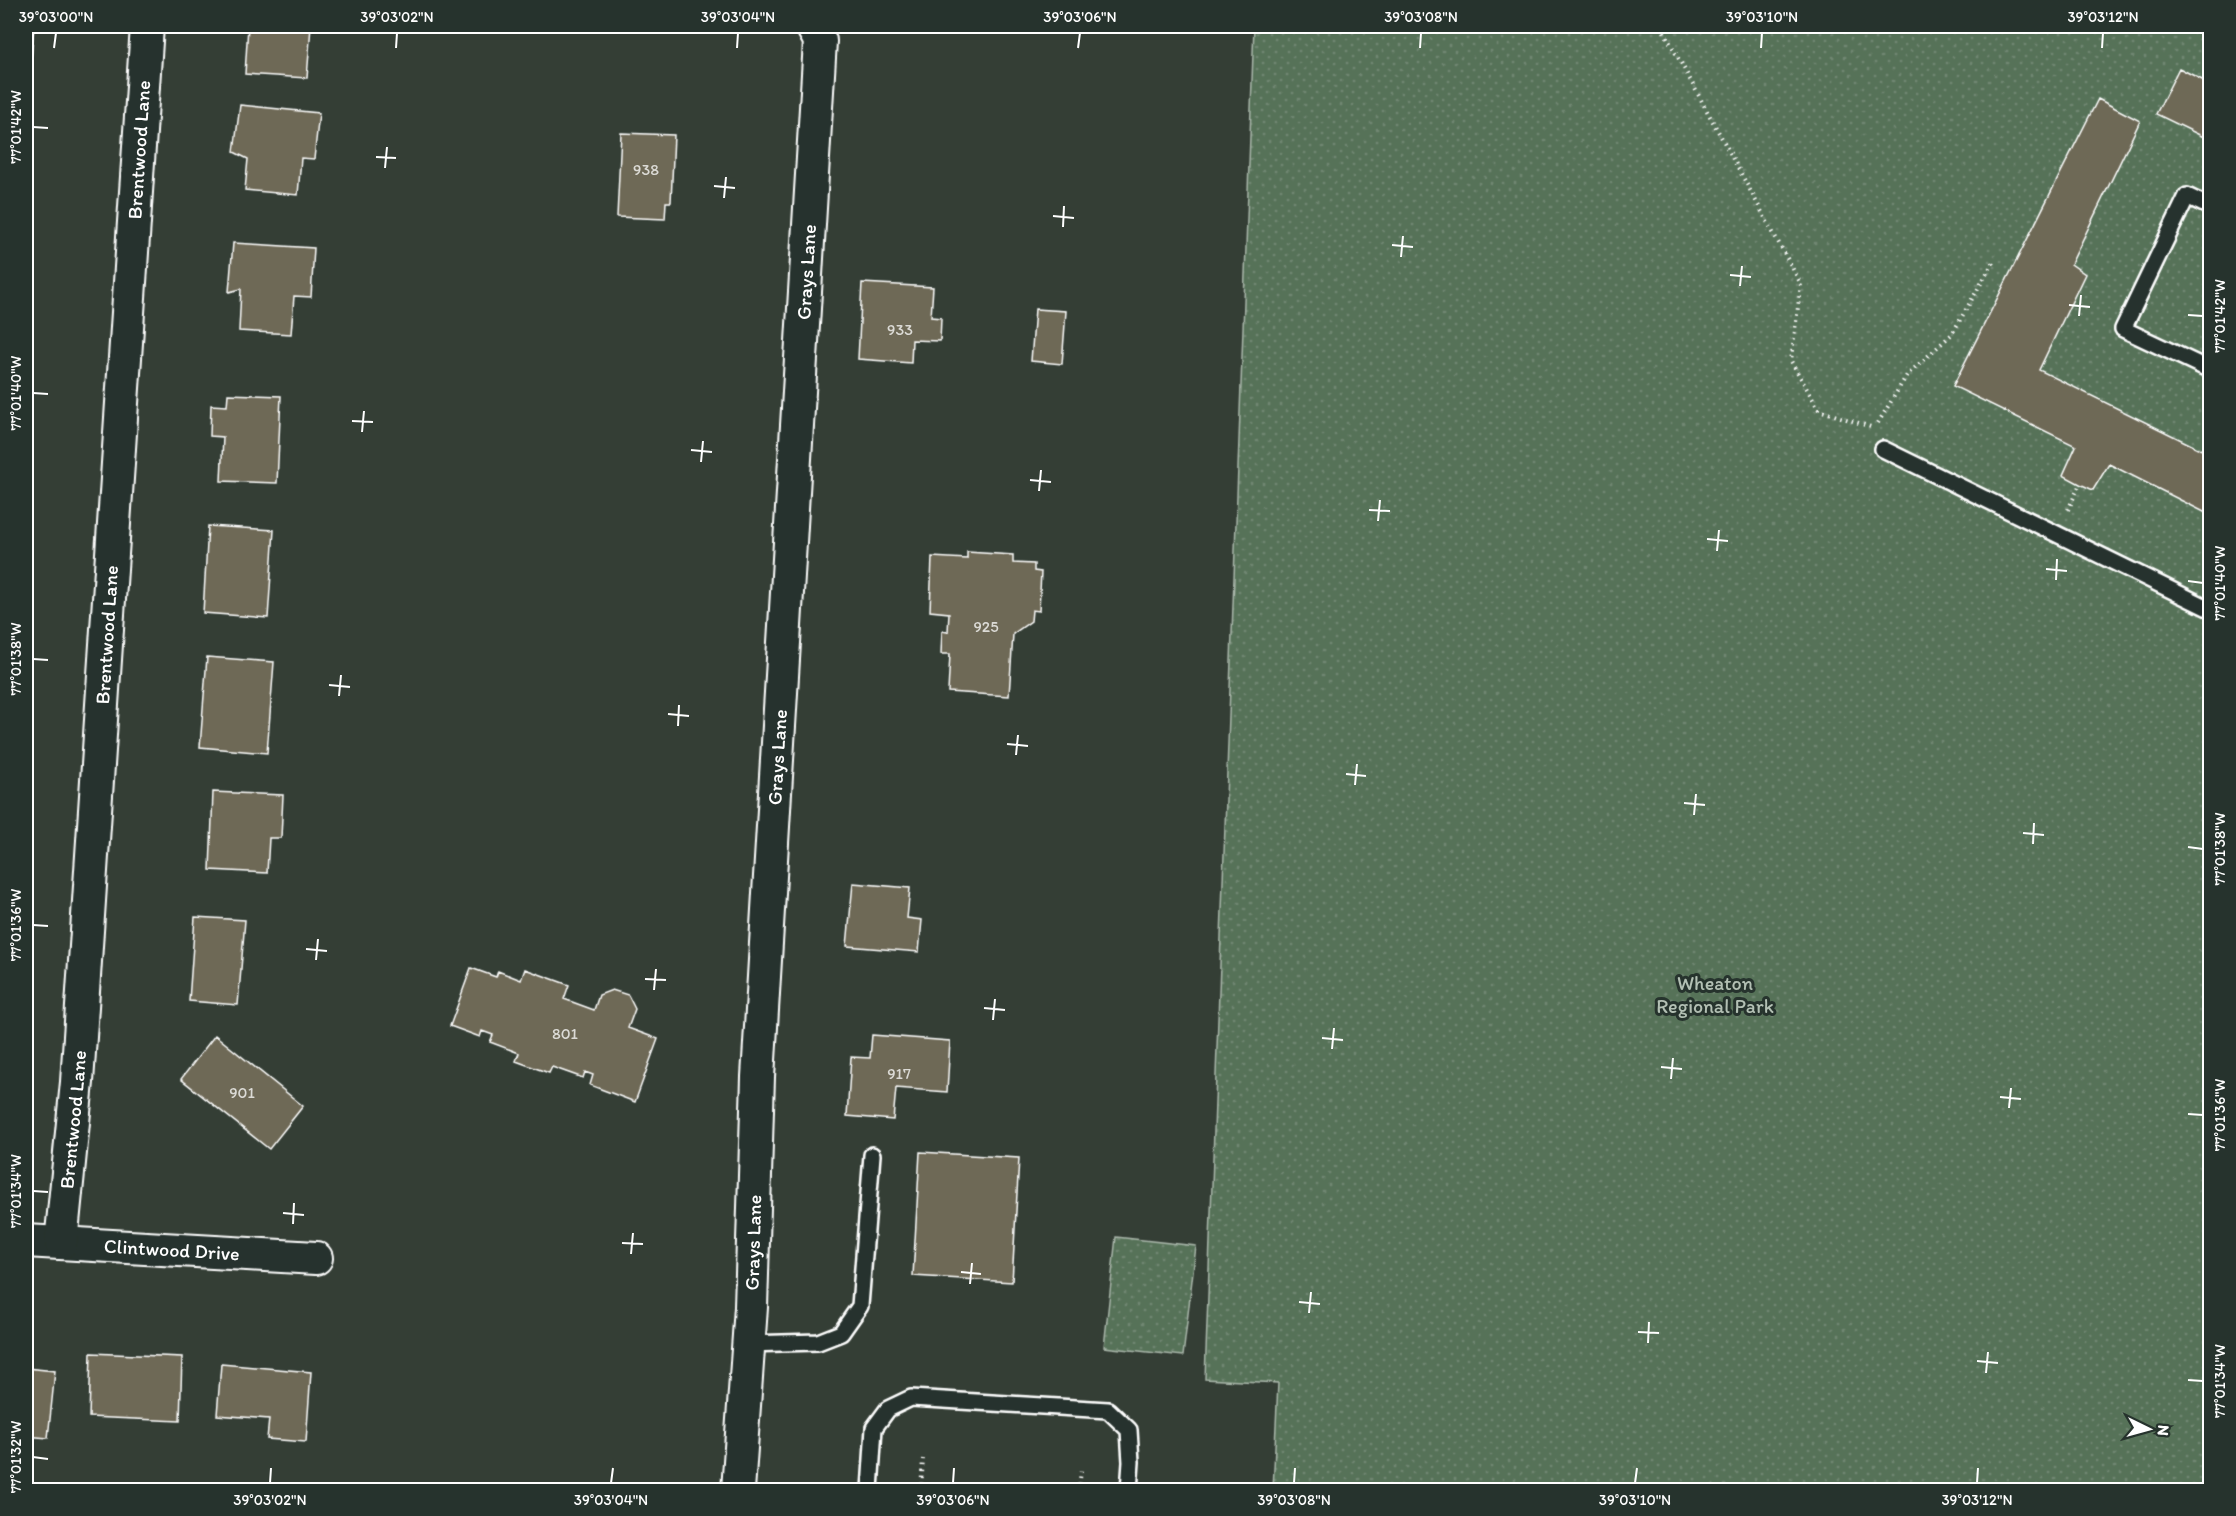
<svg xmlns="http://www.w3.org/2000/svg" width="2236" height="1516" font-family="Itim,sans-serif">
<defs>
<pattern id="park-dots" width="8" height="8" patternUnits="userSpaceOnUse" patternTransform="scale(1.5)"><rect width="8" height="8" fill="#577259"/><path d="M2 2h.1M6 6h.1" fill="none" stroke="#708772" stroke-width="1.8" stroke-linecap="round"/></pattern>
</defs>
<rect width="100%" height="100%" fill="#343e35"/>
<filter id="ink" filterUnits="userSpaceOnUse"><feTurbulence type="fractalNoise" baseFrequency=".0167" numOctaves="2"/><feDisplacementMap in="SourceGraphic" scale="12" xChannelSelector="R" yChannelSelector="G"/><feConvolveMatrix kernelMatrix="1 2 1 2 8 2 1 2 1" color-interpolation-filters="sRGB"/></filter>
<g filter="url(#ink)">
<path fill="url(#park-dots)" stroke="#abb8ac" stroke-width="1.5" d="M1254 26H2210V1490H1273L1278 1383 1205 1379Z
M1116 1237 1196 1246 1183 1356 1104 1347Z"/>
<path fill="#6e6956" stroke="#fff" stroke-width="1.5" d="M26 26H34L30 71H26Z
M248 26H311L307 78 245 74Z
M2179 68 2210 84V140L2156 114Z
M2098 99 2140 121 2071 264 2085 274 2039 370 2210 454V515L2109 464 2093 490 2080 484 2063 475 2076 446 1953 386Z
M240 105 319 113 314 159 301 158 298 195 245 190 248 159 234 152Z
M621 133 674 135 671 202H666L665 219 617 217Z
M233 243 314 248 311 297 294 296 291 334 239 331 241 289 229 292Z
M862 283 933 287 931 317 941 318 940 341 912 340 911 363 858 359Z
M1035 309 1066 311 1062 364 1031 361Z
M228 394 281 396 277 483 221 481 223 437 210 436 211 405 227 406Z
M208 526 274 530 268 618 203 613Z
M967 552 1013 555V563L1034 564V571L1041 572 1039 611 1032 610 1031 621 1013 634 1009 696 948 692 950 654H941L942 631 948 632 949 613 930 611 932 557 967 559Z
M207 657 274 662 267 753 200 747Z
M213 792 283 795 281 838H269L267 873 210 870Z
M853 883 910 888 907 918 922 920 919 952 847 946Z
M195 917 245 920 238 1005 189 1001Z
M471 968 496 977 498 971 521 980 525 969 569 985 564 999 594 1010 599 995 612 990 628 995 635 1009 628 1028 658 1039 635 1102 590 1085 593 1075 585 1072 583 1078 552 1067 549 1073 516 1061 519 1053 490 1042 493 1035 482 1031 480 1037 450 1026Z
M215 1035 303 1106 269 1149 181 1079Z
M872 1035 950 1041 947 1092 896 1088 893 1120 847 1116 851 1057 870 1058Z
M920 1152 1019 1158 1012 1282 913 1276Z
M91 1353 182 1357 180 1421 89 1417Z
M221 1364 311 1372 306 1442 267 1439 269 1419 217 1415Z
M26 1368 55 1371 48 1438 26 1436Z"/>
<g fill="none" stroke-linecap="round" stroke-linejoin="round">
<g stroke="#fff" stroke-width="20">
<path id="lane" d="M2210 207 2187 196 2123 329 2210 370
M1883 449 2210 609
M748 1344 818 1342 841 1333 860 1306 872 1155
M870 1490 874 1428 888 1409 911 1398 1108 1410 1129 1430 1131 1462 1129 1490"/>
</g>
<g stroke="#fff" stroke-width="36">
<g id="street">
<path id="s1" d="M26 1241 316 1258"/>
<path id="s2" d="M61 1243 77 1082 147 26"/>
<path id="s3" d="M738 1490 751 1307 758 1077 820 41 812 26"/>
</g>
</g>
<path stroke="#fff" stroke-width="4" stroke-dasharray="1.5 4.5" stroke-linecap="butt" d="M1661 26 1801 284 1791 361 1819 410 1871 427
M1878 423 1907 375 1952 334 1995 259
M2068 510 2080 484
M921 1490 923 1459
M1079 1490 1081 1470"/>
<use href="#lane" stroke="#26332d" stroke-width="15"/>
<use href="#street" stroke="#26332d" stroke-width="32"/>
</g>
</g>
<path fill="none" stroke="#fff" stroke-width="2" d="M54 48 56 33M396 48 397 33M737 48 738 33M1078 48 1080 33M1420 48 1421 33M1761 48 1762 33M2102 48 2103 33M33 127 48 128M376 157 396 158M385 168 387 147M714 186 735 188M724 198 726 177M1053 216 1074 218M1063 227 1064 206M1392 245 1413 247M1401 257 1403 236M1730 275 1751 277M1740 286 1742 266M2069 305 2090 307M2188 315 2203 316M2079 316 2081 295M33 393 48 394M352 421 373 422M362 432 364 411M691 450 712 452M701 462 703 441M1030 480 1051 482M1039 491 1041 470M1369 510 1390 511M1378 521 1380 500M1707 539 1728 541M1717 551 1719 530M2046 569 2067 571M2056 580 2057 559M2188 581 2203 583M33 659 48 660M329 685 350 687M339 696 341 675M668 714 689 716M678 726 679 705M1007 744 1028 746M1016 755 1018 735M1346 774 1366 776M1355 785 1357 764M1684 803 1705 805M1694 815 1696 794M2023 833 2044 835M2033 844 2034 823M2188 847 2203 849M33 925 48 926M306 949 327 951M316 960 318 939M645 979 666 980M654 990 656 969M984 1008 1005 1010M993 1020 995 999M1322 1038 1343 1040M1332 1049 1334 1028M1661 1067 1682 1069M1671 1079 1673 1058M2000 1097 2021 1099M2009 1108 2011 1088M2188 1114 2203 1115M33 1191 48 1192M283 1213 304 1215M293 1224 294 1203M622 1243 643 1244M631 1254 633 1233M961 1272 981 1274M970 1284 972 1263M1299 1302 1320 1304M1309 1313 1311 1292M1638 1332 1659 1333M1648 1343 1649 1322M1977 1361 1998 1363M1986 1373 1988 1352M2188 1380 2203 1381M33 1457 48 1459M270 1483 271 1468M611 1483 613 1468M953 1483 954 1468M1294 1483 1295 1468M1635 1483 1637 1468M1977 1483 1978 1468"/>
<g text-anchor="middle" stroke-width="6" stroke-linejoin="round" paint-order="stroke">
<g font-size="16" fill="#dbdad5">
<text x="646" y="175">938</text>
<text x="900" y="335">933</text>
<text x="986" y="632">925</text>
<text x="565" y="1039">801</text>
<text x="899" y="1079">917</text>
<text x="242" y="1098">901</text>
</g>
<g font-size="20" fill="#fff" stroke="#26332d">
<text dy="7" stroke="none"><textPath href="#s2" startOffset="1096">Brentwood Lane</textPath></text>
<text dy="7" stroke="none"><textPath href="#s3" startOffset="1220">Grays Lane</textPath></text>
<text dy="7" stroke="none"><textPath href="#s2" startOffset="610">Brentwood Lane</textPath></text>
<text dy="7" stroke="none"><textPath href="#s3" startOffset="734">Grays Lane</textPath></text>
<text dy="7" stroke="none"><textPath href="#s2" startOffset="124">Brentwood Lane</textPath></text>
<text dy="7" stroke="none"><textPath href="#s3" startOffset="248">Grays Lane</textPath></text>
<text dy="7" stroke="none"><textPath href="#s1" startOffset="146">Clintwood Drive</textPath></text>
</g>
<g font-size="20" fill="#b3c0b4" stroke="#26332d">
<text x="1715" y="990">Wheaton<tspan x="1715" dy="23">Regional Park</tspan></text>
</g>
</g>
<rect width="2236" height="1516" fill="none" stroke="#26332d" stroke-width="66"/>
<g transform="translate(2149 1429) rotate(95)" stroke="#26332d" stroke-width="4.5" paint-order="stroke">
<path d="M0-4.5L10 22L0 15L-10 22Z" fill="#ffffff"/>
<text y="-9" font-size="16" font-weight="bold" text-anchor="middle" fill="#ffffff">N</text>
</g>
<rect x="33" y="33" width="2170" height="1450" fill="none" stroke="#fff" stroke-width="2"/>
<g font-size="15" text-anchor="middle" fill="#fff">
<text x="56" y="22">39°03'00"N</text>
<text x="397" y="22">39°03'02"N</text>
<text x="738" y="22">39°03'04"N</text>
<text x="1080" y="22">39°03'06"N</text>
<text x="1421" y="22">39°03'08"N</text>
<text x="1762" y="22">39°03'10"N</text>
<text x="2103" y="22">39°03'12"N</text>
<text transform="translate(16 127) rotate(-90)" y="5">77°01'42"W</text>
<text transform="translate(2220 316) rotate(-90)" y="5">77°01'42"W</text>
<text transform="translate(16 393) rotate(-90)" y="5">77°01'40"W</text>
<text transform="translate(2220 583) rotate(-90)" y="5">77°01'40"W</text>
<text transform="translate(16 659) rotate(-90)" y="5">77°01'38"W</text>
<text transform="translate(2220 849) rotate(-90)" y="5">77°01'38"W</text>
<text transform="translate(16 925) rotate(-90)" y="5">77°01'36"W</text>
<text transform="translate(2220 1115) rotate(-90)" y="5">77°01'36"W</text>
<text transform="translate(16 1191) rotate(-90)" y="5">77°01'34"W</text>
<text transform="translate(2220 1381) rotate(-90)" y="5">77°01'34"W</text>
<text transform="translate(16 1457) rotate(-90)" y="5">77°01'32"W</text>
<text x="270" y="1505">39°03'02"N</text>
<text x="611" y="1505">39°03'04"N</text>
<text x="953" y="1505">39°03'06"N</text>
<text x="1294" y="1505">39°03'08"N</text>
<text x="1635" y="1505">39°03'10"N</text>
<text x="1977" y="1505">39°03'12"N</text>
</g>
</svg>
